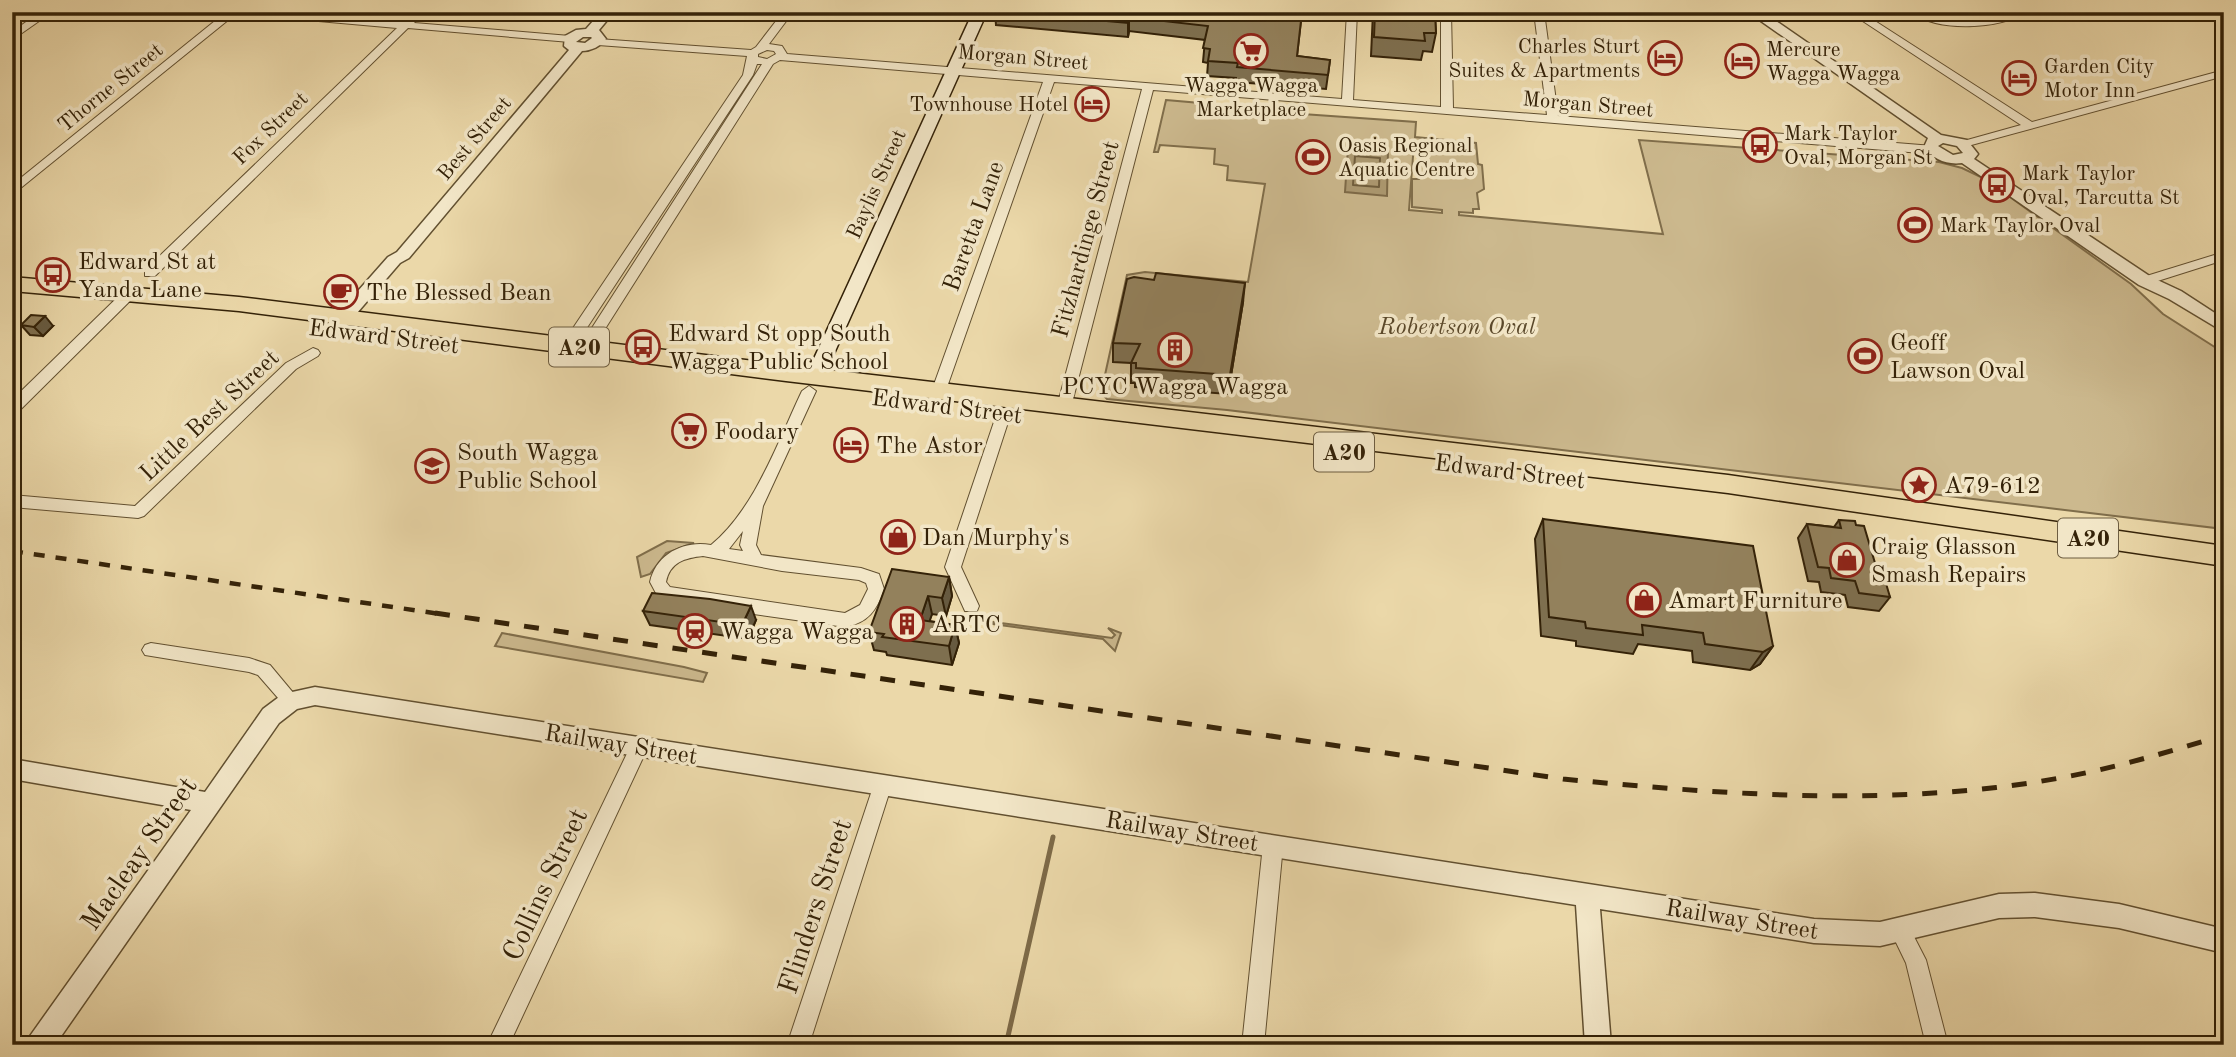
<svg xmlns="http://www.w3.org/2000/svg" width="2236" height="1057" font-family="'Old Standard TT',serif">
<rect width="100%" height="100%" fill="#ebd8a9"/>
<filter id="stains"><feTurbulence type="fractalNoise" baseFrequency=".00286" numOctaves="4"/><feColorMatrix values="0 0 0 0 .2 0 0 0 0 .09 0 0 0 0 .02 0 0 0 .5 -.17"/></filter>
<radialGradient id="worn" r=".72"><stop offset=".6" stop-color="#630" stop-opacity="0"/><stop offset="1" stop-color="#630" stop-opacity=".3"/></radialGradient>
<path fill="#ccb98e" stroke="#806e4b" stroke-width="2" fill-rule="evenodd" d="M1166 100 1200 103V107L1416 122 1415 137 1476 143 1478 164 1482 165 1484 189 1477 193 1479 209H1473V213L1459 212V215L1663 234 1639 140 1939 162 1962 168 1985 179 2131 284 2163 314 2224 353V529L1227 410 1107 399 1101 393 1127 275 1145 272 1248 282 1265 184 1227 180 1228 166 1214 164 1215 149 1160 145 1158 152H1154ZM1414 143 1420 145 1419 179H1412V207L1442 210V213L1409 210Z
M667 541 694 543 666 553 650 574 641 577 637 557Z
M993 622 1112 638 1115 635 1108 628 1121 633 1115 651 1103 639 992 624Z
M502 633 684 667 707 673 703 682 495 646Z"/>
<path fill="#ad9a72" stroke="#7d6a48" stroke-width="2" d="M1348 147 1388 150 1387 196 1345 192Z"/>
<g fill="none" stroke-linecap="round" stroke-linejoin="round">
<path stroke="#705e3d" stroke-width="2" d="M1355 156 1380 158 1379 187 1353 185Z"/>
<path stroke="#7d6a48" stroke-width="5" d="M1006 1045 1053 837"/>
<g stroke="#625030" stroke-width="2">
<path id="minor" d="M40 12H52L12 40V32Z
M226 12H238L12 195V185Z
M245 12H290L403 22 413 12H424L414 23 570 36 575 39 570 42 408 28 155 276H145V270L397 28 250 15Z
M783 12H793L769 44 782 46 787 54 1342 99 1347 12H1357L1353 100 1441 107V12H1451L1453 108 1547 115 1534 12H1544L1558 116 1933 146 1939 150 1933 154 1153 90 1072 403 1065 408 1058 403 1142 89 1054 82 946 390 939 395 932 390 1043 82 780 60 773 64 591 351H581L579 348 762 64H757L753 75 573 349H563L561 346 563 343 743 75 747 56 598 45 593 42 598 39 751 50 756 47ZM767 50 774 51 776 54 767 59 758 57V54Z
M1849 12H1861L2032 122 2224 70V76L1964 147 1958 144 1960 142 2021 125Z
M1912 12C1929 12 1944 21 1961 20 1984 20 2005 12 2028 12 2000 29 1938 33 1912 12Z
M2223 194 2224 195V203L2217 198Z
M2224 252V260L2145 285 2138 281 2140 278Z
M130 289 137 293 135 296 17 413 12 414V400L125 290Z
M313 348 318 350 320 353 318 356 296 369 144 516 138 518 12 507V495L135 506 286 363Z
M809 386 816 391 763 506 756 545 761 555 861 568 879 574 884 589C877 610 868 623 845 627L676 603 658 597 650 582C656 554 684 540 711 545 755 509 778 441 802 391ZM743 531 740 545 743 551 729 549ZM703 556 782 571 859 580 866 583 868 589 860 605 845 613 670 587 666 582C670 562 685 558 703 556Z
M1004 408 1011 413 961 567 979 606 977 611H965L945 567 997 413Z
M151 643 249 658 270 665 300 701 297 706 291 709 285 706 258 675 249 672 145 655 142 650 145 645Z
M639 739 645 741 648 747 509 1045H487L633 741Z
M883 776 890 778 892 784 809 1045H787L876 778Z
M1273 836 1280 839 1283 845 1264 1045H1242L1263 845 1266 839Z
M1900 920 1907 923 1926 960 1948 1045H1926L1906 963 1890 930 1893 923Z"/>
</g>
<g stroke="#625030" stroke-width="3">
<path id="tertiary" d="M601 12H614L599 30 606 39C601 46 591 51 582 51L409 258 400 263 339 334H327L325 330 327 326 388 257 397 252 569 50 564 46 565 36 576 30 586 29ZM583 37H591L592 38 585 43 576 42Z
M1748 12H1763L1941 135 1967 140 1978 154 1974 159 2151 277 2181 291 2224 319V332L2169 299 2139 285 1962 163C1946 165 1933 159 1924 147L1928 138ZM1943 143 1957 146 1963 153 1953 155 1938 146Z
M315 687 1814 919 1880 922 1999 894 2035 893 2119 904 2224 929V953L2119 928 2035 917 1999 918 1880 946 1814 943 1600 909 1611 1045H1585L1576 905 315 705 297 709 279 723 55 1045H26L30 1036 191 810 12 779V759L205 792 263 709 283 694Z"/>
</g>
<g stroke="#342208" stroke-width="3">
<path id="secondary" d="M973 12H987L824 376 822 381H808L806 376Z"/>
</g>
<g stroke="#342208" stroke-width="3">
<path id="trunk" d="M12 277 239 297 786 365 1728 475 2224 546V566L1728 493 786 381 239 311 12 291Z"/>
</g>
<use href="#minor" fill="#f2e6c7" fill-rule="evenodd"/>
<use href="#tertiary" fill="#f2e6c7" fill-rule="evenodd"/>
<use href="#secondary" fill="#f2e6c7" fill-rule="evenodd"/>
<use href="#trunk" fill="#ebd8a9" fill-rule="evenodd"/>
<path stroke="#342208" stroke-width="4.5" stroke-dasharray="11 11" stroke-linecap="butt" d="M12 551 447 615"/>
<path stroke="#342208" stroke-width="5" stroke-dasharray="15 15" stroke-linecap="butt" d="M435 613 1563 779C1729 795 1900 808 2065 777 2119 767 2171 751 2224 735"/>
</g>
<path fill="#7e6f4f" stroke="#342208" stroke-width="2" d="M995 12H1302L1297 56 1330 60 1326 89 1236 82V78L1207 76 1208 63 1203 62 1205 40 1129 31 1128 37 996 25Z
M1373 12H1440L1438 18 1435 17 1436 33 1432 52 1423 51 1421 60 1371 56Z
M1243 302 1228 394 1135 387V383H1131V363L1113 362V343Z
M21 325 53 326 43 336 30 335Z
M1543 519 1773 646 1760 664 1750 670 1693 662 1692 651 1638 644 1633 654 1576 646V641L1541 636 1535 539Z
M1839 520 1856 525 1890 597 1879 611 1848 607 1845 595 1821 592 1819 582 1808 581 1798 538 1807 524 1834 527Z
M949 577 952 596 946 616 932 614 929 621 955 625 959 643 952 665 887 655 886 652 874 650 869 632Z
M643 611 756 620 748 639 650 625Z"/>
<path fill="#675a40" stroke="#342208" stroke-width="2" d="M1129 17V31L1128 37V23Z
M1245 283 1243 302 1228 394 1230 375Z
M45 316 53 326 43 336 34 327Z
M949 577 952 596 946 616 942 598Z
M928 596 932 614 924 638 920 620Z
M751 606 756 620 748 639 742 625Z
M955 625 959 643 952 665 949 646Z
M1773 646 1760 664 1750 670 1763 652Z"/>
<path fill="#93815c" stroke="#342208" stroke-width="2" d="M1005 12H1302L1297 56 1330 60 1328 75 1237 67 1238 63 1208 61 1210 49 1203 48 1208 26 1129 17 1128 23Z
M1375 12H1435L1436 33H1424L1425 41 1374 37Z
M1156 273 1245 283 1230 375 1136 368V363H1131L1140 344 1113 343 1127 279 1134 277 1154 280Z
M31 315 45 316 34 327 21 325Z
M1543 519 1753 546 1773 646 1763 652 1705 644 1703 633 1642 625 1643 635 1586 628 1585 622 1549 617Z
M1839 520 1855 521 1856 525 1864 526 1875 563 1882 570 1890 597 1859 593 1855 581 1831 578 1829 568 1818 567 1807 524 1841 528Z
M892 569 949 577 942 598 928 596 920 620 955 625 949 646 882 637 884 634 869 632Z
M652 593 710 599 751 606 742 625 643 611Z"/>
<defs>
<g id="supermarket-ring" transform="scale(1.75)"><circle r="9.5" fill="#f2e6c7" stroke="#8f2418" stroke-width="1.5"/><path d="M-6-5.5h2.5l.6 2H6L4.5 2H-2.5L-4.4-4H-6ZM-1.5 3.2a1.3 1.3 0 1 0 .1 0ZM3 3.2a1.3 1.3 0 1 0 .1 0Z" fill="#8f2418"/></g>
<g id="hotel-ring" transform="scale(1.75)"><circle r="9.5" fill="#f2e6c7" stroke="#8f2418" stroke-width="1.5"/><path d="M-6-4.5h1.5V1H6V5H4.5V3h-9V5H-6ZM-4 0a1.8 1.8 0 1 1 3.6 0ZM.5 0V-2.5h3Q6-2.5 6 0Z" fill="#8f2418"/></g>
<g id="bus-ring" transform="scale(1.75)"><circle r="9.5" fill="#f2e6c7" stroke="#8f2418" stroke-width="1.5"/><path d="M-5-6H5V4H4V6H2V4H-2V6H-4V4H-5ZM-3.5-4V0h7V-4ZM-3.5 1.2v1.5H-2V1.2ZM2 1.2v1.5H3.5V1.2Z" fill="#8f2418"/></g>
<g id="stadium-ring" transform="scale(1.75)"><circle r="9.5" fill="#f2e6c7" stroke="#8f2418" stroke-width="1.5"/><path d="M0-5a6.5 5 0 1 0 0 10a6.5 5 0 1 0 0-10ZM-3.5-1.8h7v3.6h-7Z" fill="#8f2418"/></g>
<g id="cafe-ring" transform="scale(1.75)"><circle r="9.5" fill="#f2e6c7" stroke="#8f2418" stroke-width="1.5"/><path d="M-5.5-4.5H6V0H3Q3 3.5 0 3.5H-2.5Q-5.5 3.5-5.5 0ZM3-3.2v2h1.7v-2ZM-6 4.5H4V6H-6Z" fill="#8f2418"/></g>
<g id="building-ring" transform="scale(1.75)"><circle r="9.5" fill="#f2e6c7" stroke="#8f2418" stroke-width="1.5"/><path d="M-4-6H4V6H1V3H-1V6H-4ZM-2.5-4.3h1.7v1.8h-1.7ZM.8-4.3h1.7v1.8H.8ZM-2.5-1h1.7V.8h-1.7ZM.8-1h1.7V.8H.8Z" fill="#8f2418"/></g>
<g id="school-ring" transform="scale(1.75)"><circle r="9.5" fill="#f2e6c7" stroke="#8f2418" stroke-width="1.5"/><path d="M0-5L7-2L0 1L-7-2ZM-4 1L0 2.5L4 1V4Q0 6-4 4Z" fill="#8f2418"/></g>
<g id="sight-ring" transform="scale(1.75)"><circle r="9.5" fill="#f2e6c7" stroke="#8f2418" stroke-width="1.5"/><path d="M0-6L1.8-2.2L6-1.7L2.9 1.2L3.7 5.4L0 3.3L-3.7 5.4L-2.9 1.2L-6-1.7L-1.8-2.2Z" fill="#8f2418"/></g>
<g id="shop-ring" transform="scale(1.75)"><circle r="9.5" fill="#f2e6c7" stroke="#8f2418" stroke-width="1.5"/><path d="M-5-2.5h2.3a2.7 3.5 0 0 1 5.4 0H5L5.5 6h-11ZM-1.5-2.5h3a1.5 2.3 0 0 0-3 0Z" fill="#8f2418"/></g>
<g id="station-ring" transform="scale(1.75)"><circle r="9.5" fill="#f2e6c7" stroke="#8f2418" stroke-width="1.5"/><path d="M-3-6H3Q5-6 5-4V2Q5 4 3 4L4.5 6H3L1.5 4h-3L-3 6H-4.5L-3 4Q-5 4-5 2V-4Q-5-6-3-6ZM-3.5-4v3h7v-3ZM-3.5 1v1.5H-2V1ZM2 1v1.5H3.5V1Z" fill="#8f2418"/></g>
</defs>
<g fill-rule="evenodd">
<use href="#supermarket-ring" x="1251" y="51"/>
<use href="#hotel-ring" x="1665" y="58"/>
<use href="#hotel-ring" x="1742" y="61"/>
<use href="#hotel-ring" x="2019" y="78"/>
<use href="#hotel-ring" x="1092" y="104"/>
<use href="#bus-ring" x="1760" y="145"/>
<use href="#stadium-ring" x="1313" y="157"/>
<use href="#bus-ring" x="1997" y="185"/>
<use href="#stadium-ring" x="1915" y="225"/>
<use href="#bus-ring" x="53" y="275"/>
<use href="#cafe-ring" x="341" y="292"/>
<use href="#bus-ring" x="643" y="347"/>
<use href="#building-ring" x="1175" y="350"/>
<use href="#stadium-ring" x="1865" y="356"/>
<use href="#supermarket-ring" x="689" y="431"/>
<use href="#hotel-ring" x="851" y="445"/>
<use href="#school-ring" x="432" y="466"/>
<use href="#sight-ring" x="1919" y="485"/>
<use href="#shop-ring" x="898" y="537"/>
<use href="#shop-ring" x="1847" y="560"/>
<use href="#shop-ring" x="1644" y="600"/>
<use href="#building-ring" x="907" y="624"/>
<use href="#station-ring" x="695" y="631"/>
</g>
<g text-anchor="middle" stroke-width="7" stroke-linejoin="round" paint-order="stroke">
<g font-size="21" fill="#342208" stroke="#f2e6c7" text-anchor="start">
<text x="1640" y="53" text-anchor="end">Charles Sturt<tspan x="1640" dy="24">Suites &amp; Apartments</tspan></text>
<text x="1766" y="56">Mercure<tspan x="1766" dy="24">Wagga Wagga</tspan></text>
<text x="2044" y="73">Garden City<tspan x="2044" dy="24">Motor Inn</tspan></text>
<text x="1251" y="92" text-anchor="middle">Wagga Wagga<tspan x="1251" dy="24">Marketplace</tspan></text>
<text x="1068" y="111" text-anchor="end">Townhouse Hotel</text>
<text x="1784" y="140">Mark Taylor<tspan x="1784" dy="24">Oval, Morgan St</tspan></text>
<text x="1338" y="152">Oasis Regional<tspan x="1338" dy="24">Aquatic Centre</tspan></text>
<text x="2022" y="180">Mark Taylor<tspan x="2022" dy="24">Oval, Tarcutta St</tspan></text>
<text x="1940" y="232">Mark Taylor Oval</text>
</g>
<g font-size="21" fill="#342208" stroke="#f2e6c7">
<text transform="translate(1023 57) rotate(5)" y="7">Morgan Street</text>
<text transform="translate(110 87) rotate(-39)" y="7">Thorne Street</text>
<text transform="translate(1588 104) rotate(5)" y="7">Morgan Street</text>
<text transform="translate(270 128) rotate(-44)" y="7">Fox Street</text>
<text transform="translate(474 138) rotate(-50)" y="7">Best Street</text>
<text transform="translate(876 184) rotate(-66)" y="7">Baylis Street</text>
</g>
<g fill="#f2e6c7" stroke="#6d5d41" stroke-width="2">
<rect x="549" y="327.5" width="60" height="39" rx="5"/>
<rect x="1314" y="432.5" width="60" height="39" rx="5"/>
<rect x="2058" y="518.5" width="60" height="39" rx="5"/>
</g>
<g font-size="23" font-weight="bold" fill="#342208">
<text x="579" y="355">A20</text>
<text x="1344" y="460">A20</text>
<text x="2088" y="546">A20</text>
</g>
<g font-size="24" fill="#342208" stroke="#f2e6c7">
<text transform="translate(973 226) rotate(-70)" y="8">Baretta Lane</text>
<text transform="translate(1085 239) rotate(-75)" y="8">Fitzhardinge Street</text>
<text transform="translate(384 336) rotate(7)" y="8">Edward Street</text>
<text transform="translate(947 406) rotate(7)" y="8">Edward Street</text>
<text transform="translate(209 415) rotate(-43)" y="8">Little Best Street</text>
<text transform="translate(1510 471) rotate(7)" y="8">Edward Street</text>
<text transform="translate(621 744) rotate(9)" y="8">Railway Street</text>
<text transform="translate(1182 831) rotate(9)" y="8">Railway Street</text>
<text transform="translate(1742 919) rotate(9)" y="8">Railway Street</text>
</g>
<g font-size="24" fill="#342208" stroke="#f2e6c7" text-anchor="start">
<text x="78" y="269">Edward St at<tspan x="78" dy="28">Yanda Lane</tspan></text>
<text x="366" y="300">The Blessed Bean</text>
<text x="668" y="341">Edward St opp South<tspan x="668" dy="28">Wagga Public School</tspan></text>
<text x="1890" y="350">Geoff<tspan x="1890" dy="28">Lawson Oval</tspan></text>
<text x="1175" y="394" text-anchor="middle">PCYC Wagga Wagga</text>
<text x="714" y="439">Foodary</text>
<text x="876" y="453">The Astor</text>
<text x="457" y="460">South Wagga<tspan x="457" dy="28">Public School</tspan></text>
<text x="1944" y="493">A79-612</text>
<text x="922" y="545">Dan Murphy's</text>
<text x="1871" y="554">Craig Glasson<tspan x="1871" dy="28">Smash Repairs</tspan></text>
<text x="1668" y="608">Amart Furniture</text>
<text x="932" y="632">ARTC</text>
<text x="720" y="639">Wagga Wagga</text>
</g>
<g font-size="24" font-style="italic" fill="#5a482a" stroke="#f2e6c7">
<text x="1457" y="334">Robertson Oval</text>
</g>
<g font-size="28" fill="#342208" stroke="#f2e6c7">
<text transform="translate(138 853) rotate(-55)" y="10">Macleay Street</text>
<text transform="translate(544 884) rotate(-65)" y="10">Collins Street</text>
<text transform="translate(814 906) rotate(-72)" y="10">Flinders Street</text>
</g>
</g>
<rect width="2236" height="1057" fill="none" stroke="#ebd8a9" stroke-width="42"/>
<rect x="14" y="14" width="2208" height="1029" fill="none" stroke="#342208" stroke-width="3.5"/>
<rect x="21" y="21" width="2194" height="1015" fill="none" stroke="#342208" stroke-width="2"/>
<rect width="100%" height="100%" filter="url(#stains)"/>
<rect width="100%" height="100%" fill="url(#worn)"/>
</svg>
